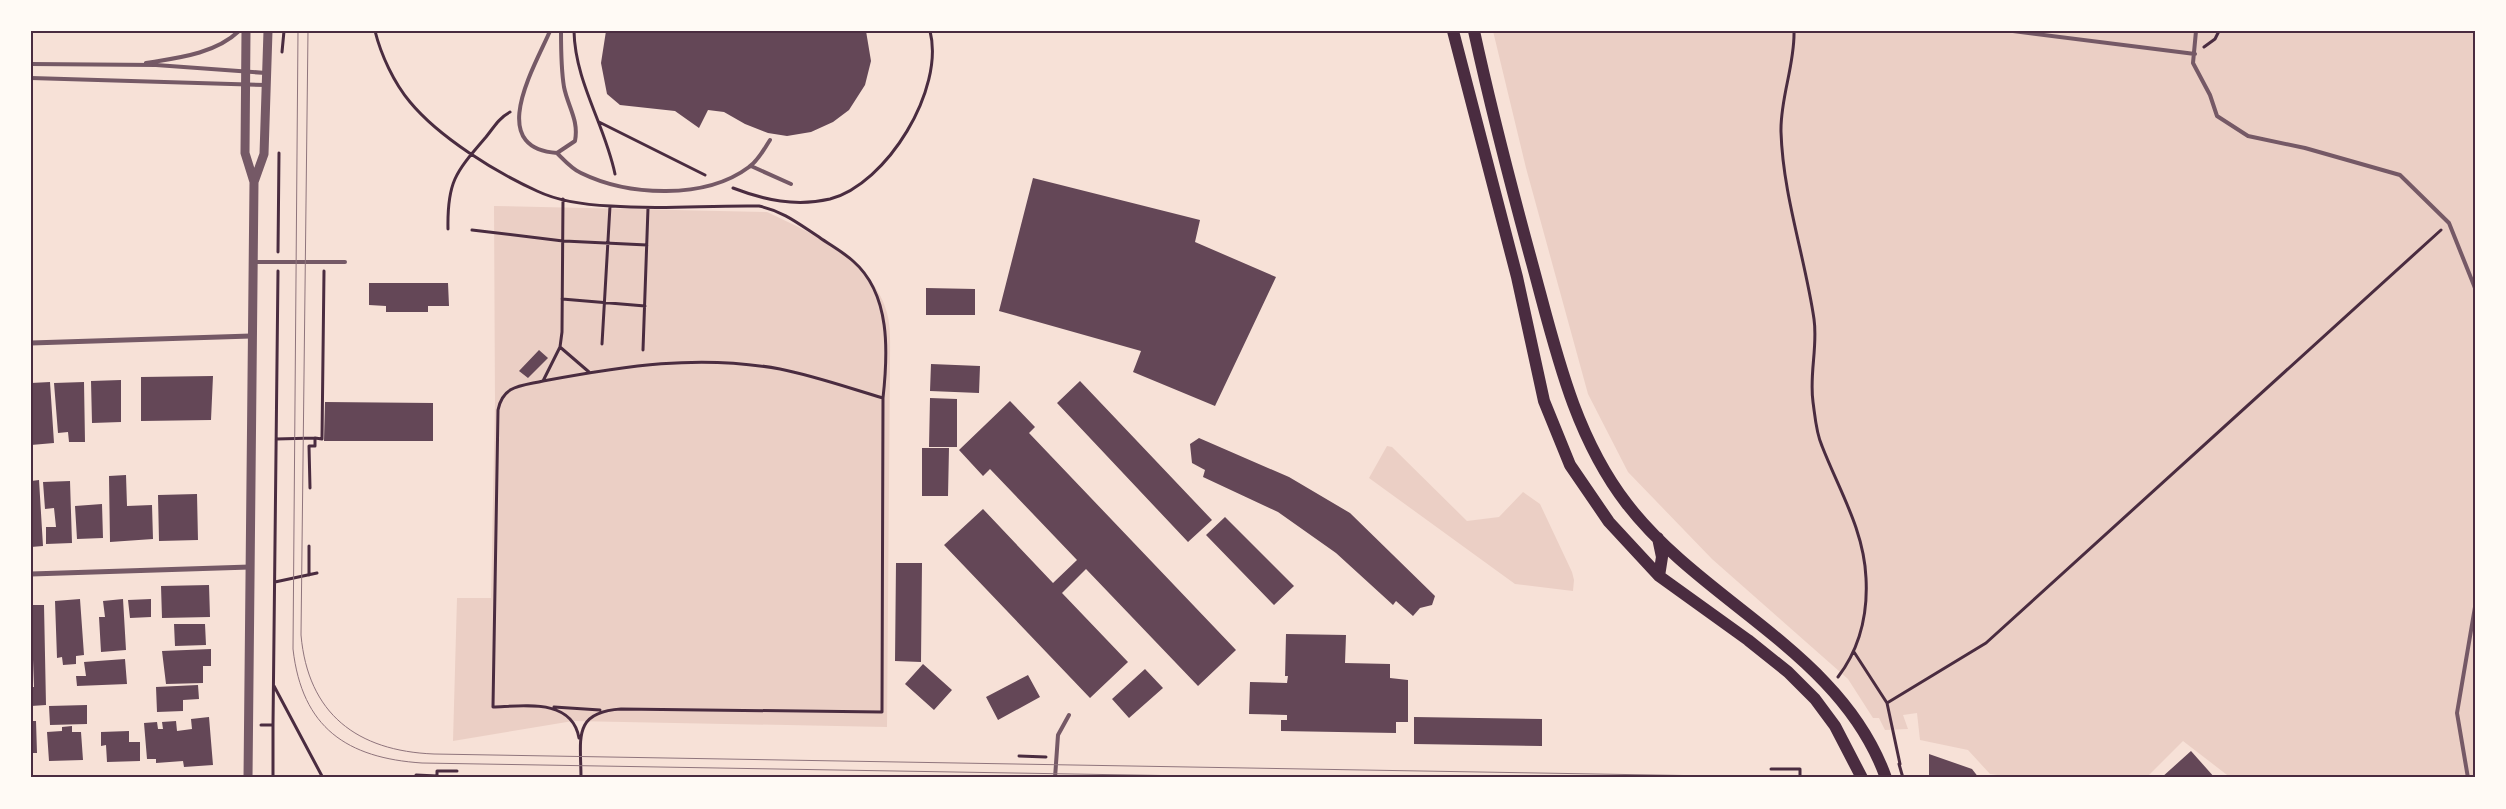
<svg xmlns="http://www.w3.org/2000/svg" width="2506" height="809" font-family="Roboto,sans-serif">
<rect width="100%" height="100%" fill="#f7e1d7"/>
<path fill="#ebcfc5" d="M1493 31H2475V778H2231L2183 741 2146 778H2020L1990 774 1968 750 1920 740 1917 713 1903 715 1908 729 1885 730 1879 718H1873L1848 679 1712 559 1628 472 1588 394 1526 168Z
M494 206 767 212C812 233 873 261 887 313 891 327 890 345 890 360L887 727 573 721 453 741 457 598H491L495 402Z
M1387 446 1392 447 1467 521 1499 517 1523 492 1540 504 1572 572 1574 580 1573 591 1515 584 1369 478Z"/>
<path fill="#644757" d="M606 31H866L871 61 865 85 849 110 833 122 811 132 787 136 768 133 745 124 724 112 708 110 699 128 675 111 620 105 607 94 601 63Z
M1033 178 1200 220 1195 242 1276 277 1215 406 1133 372 1141 351 999 311Z
M369 283H448L449 306H428V312H386V306L369 305Z
M926 288 975 289V315H926Z
M539 350 548 358 528 378 519 371Z
M931 364 980 366 979 393 930 391Z
M213 376 211 420 141 421V377Z
M121 380V422L92 423 91 381Z
M1080 381 1212 520 1188 542 1057 403Z
M50 382 54 443 31 445V383Z
M84 382 85 442H69L68 432 58 433 54 383Z
M930 398 957 399V447H929Z
M1010 401 1035 427 1029 433 1236 650 1198 686 1086 569 1062 593 1128 662 1090 698 944 545 983 509 1053 583 1077 560 990 469 983 476 959 450Z
M325 402 433 403V441H324Z
M1199 438 1289 477 1350 513 1435 596 1432 605 1420 608 1413 616 1396 601 1393 605 1336 553 1278 512 1203 477 1205 470 1192 463 1190 444Z
M922 448H949L948 496H922Z
M126 475 127 506 152 505 153 539 110 542 109 476Z
M39 480 43 546 31 547V481Z
M70 481 72 543 46 544V527H56L54 508 45 509 43 482Z
M197 494 198 540 159 541 158 495Z
M102 504 103 538 77 539 75 506Z
M1225 517 1294 586 1274 605 1206 535Z
M896 563H922L921 662 895 661Z
M209 585 210 617 162 618 161 586Z
M80 599 84 655 76 656V664L63 665 62 657 57 658 55 601Z
M123 599 126 650 101 652 99 617H105L103 601Z
M151 599V617L130 618 128 600Z
M31 605H44L46 705 31 706V687H34Z
M174 624H205L206 645 175 646Z
M1286 634 1346 635 1345 663 1390 664V678L1408 680V722H1396V733L1281 731V720H1287V715L1249 714 1250 682 1287 683 1288 676H1285Z
M211 649V666H203V683L166 684 162 651Z
M125 659 127 684 77 686 76 676H86L84 662Z
M923 664 952 690 934 710 905 684Z
M1145 669 1163 688 1129 718 1112 699Z
M1028 675 1040 697 998 720 986 697Z
M198 685 199 699 183 700V711L157 712 156 687Z
M87 705V724L50 725 49 706Z
M209 717 213 765 184 767 183 761 156 763V759H147L144 723 157 722 158 729H163L162 722 176 721 177 731 192 729 191 719Z
M1414 717 1542 719V746L1414 744Z
M31 721H36L37 753H31Z
M72 726V732H81L83 760 49 761 47 732 62 731V727Z
M129 731V742H140V761L107 762 106 745 101 746V732Z
M2191 751 2215 778H2161Z
M1929 754 1972 769 1979 778H1929Z"/>
<g fill="none" stroke-linecap="round" stroke-linejoin="round">
<path stroke="#4a2c40" stroke-width="3" d="M375 31C381 55 394 83 410 102 439 137 495 172 537 191 558 201 587 205 611 206 660 210 709 205 759 206 783 211 799 224 819 237 830 245 843 252 853 261 891 294 888 353 883 398L882 712 621 709C572 712 581 739 581 778
M574 31C575 82 605 125 615 174
M1794 31C1795 65 1780 98 1781 132 1783 196 1805 257 1814 319 1818 347 1809 374 1813 402 1815 416 1816 433 1822 446 1839 490 1864 530 1866 578 1868 615 1860 648 1838 677
M2204 47 2215 39 2219 31
M282 52 284 31
M599 122 705 175
M733 188C764 200 796 207 830 199 887 184 945 89 930 31
M563 199 562 332 560 347 543 381C521 386 503 385 498 410L493 707C524 706 572 698 579 738
M448 229C447 181 456 172 486 137 494 127 499 118 510 112
M472 230 563 241
M564 241 647 245
M278 252 279 153
M562 299 645 306
M602 344 610 206
M560 347 589 372
M643 350 648 208
M543 381C624 366 698 354 780 369 815 376 849 388 883 398
M315 438 322 439 324 271
M276 439 315 438V446H309L310 488
M309 546V575
M275 582 317 573
M1854 652 1887 703 1900 764
M274 686 323 778
M1887 703 1986 643 2441 230
M554 707 600 710
M261 725H273V778
M273 725 278 271
M1019 756 1046 757
M1899 764 1903 778
M1771 769H1800V778
M416 778V775L437 776V771H457"/>
<path stroke="#755966" stroke-width="4" d="M550 31C535 66 485 148 557 153L575 141C579 120 568 107 564 87 561 69 561 50 561 31
M2013 31 2195 54
M2196 31 2193 63 2210 95 2217 116 2248 136 2305 148 2400 175 2449 223 2475 288
M146 63C177 58 215 54 239 31
M31 64 156 65 266 73
M31 78 266 85
M557 153C564 160 572 169 581 173 628 196 705 200 749 167 758 161 764 149 770 140
M751 166 791 184
M253 262H345
M1055 778 1058 735 1069 715
M2468 778 2457 713 2475 607"/>
<path stroke="#755966" stroke-width="5" d="M31 343 251 336
M31 574 250 567"/>
<path stroke="#755966" stroke-width="9" d="M246 31 245 153 254 182
M248 778 254 182 264 154 268 31"/>
<path stroke="#4a2c40" stroke-width="12" d="M1453 31 1517 277 1544 401 1570 465 1609 522 1659 576 1748 640 1788 672 1815 699 1835 726 1862 778
M1474 31C1491 109 1511 186 1532 263 1555 347 1573 434 1627 504 1704 604 1842 653 1886 778
M1658 538 1662 557 1659 576"/>
<path stroke="#8f747c" stroke-width="1" d="M298 31 293 649C302 728 347 758 422 763L1309 778
M308 31 301 635C308 714 357 751 434 754L1828 778"/>
</g>
<rect width="2506" height="809" fill="none" stroke="#fffaf5" stroke-width="65"/>
<rect x="32" y="32" width="2442" height="744" fill="none" stroke="#4a2c40" stroke-width="2"/>
</svg>
